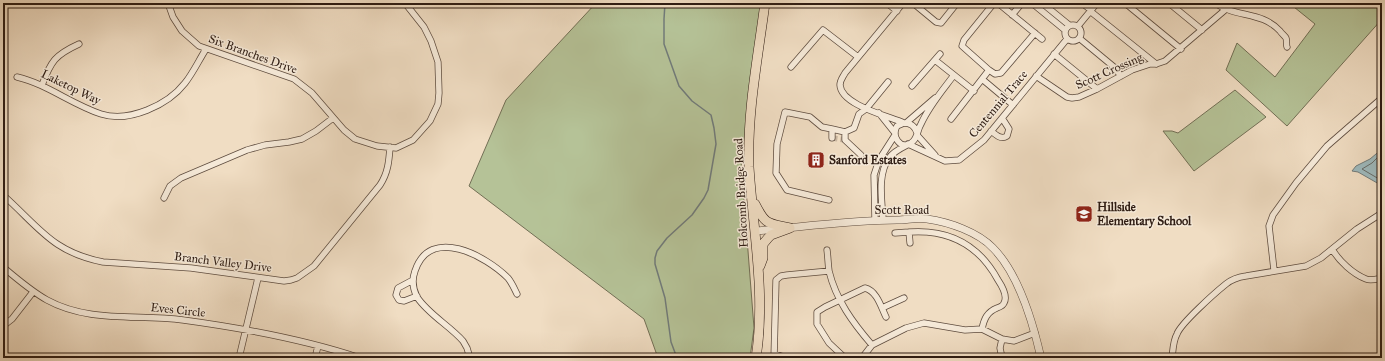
<svg xmlns="http://www.w3.org/2000/svg" width="1385" height="361" font-family="'IM FELL Great Primer',serif">
<rect width="100%" height="100%" fill="#f0ddc3"/>
<filter id="stains"><feTurbulence type="fractalNoise" baseFrequency=".005" numOctaves="4"/><feColorMatrix values="0 0 0 0 .2 0 0 0 0 .09 0 0 0 0 .02 0 0 0 .5 -.17"/></filter>
<radialGradient id="worn" r=".72"><stop offset=".6" stop-color="#630" stop-opacity="0"/><stop offset="1" stop-color="#630" stop-opacity=".3"/></radialGradient>
<path fill="#b5c297" stroke="#726f55" d="M596 3H763L758 48 741 161 754 328 750 358H658L644 319 469 186 506 100Z
M1289 3H1382V19L1287 126 1226 70 1237 43 1275 77 1315 24Z
M1235 90 1266 117 1194 171 1163 131H1172L1178 133Z
M924 354 949 358H912Z"/>
<path fill="#9ebabe" stroke="#717b7a" d="M1382 149V183L1379 184 1358 172 1352 171 1356 166 1370 159Z"/>
<g fill="none" stroke-linecap="round" stroke-linejoin="round">
<path stroke="#666b68" stroke-width="1" d="M1382 153 1372 163 1362 169 1379 179 1382 180"/>
<path stroke="#717b7a" stroke-width="1.5" d="M665 3 664 19V44L679 86 692 101 711 115 714 128 716 144 708 190 704 198 692 215 667 238 657 251 655 258V264L665 298 671 342 677 358"/>
<path stroke="#c9b6a0" stroke-width="5.5" stroke-dasharray="5.5 3" stroke-linecap="butt" d="M832 138 845 140"/>
<g stroke="#5e4c3f" stroke-width="7">
<path id="minor" d="M168 3 173 17 182 31 199 46 294 79 312 93 344 130 355 139 377 146 396 148 413 140 430 121 438 104 439 93 438 62 431 41 424 27 405 3
M887 3 897 11
M903 3 845 73C843 77 840 80 840 85 841 105 888 116 904 123
M913 3 936 22 941 23 957 3
M994 3 964 40 962 46 989 70 995 74 1001 73 1035 33
M998 3 1042 39
M1032 3 1065 30
M1042 3 1069 25
M1082 3 1091 10
M1125 3 1181 49
M1169 3 1202 30
M1215 3C1236 18 1262 11 1280 31 1281 33 1285 36 1286 38 1287 40 1286 45 1287 47
M1090 11 1156 64
M1012 15 1022 3
M1065 33a8 8 0 1 1 16 0a8 8 0 1 1-16 0Z
M1078 26 1097 3
M1079 38 1114 67 1121 76
M1054 54 1097 89
M935 60 974 91
M791 67 823 30 858 57
M1036 76 1067 97 1072 98 1079 97 1097 89 1132 70 1150 64H1156L1165 61 1225 10
M17 77C47 84 71 104 101 114 129 123 168 105 185 83 193 73 199 60 206 49
M982 79 1013 105
M42 85C51 61 55 55 79 44
M912 86 940 54
M879 113 895 133
M951 119 989 70
M906 123 935 98
M991 131C996 135 1001 140 1007 136L1009 129 1002 118
M845 132V140L861 155
M917 133C915 126 911 123 904 123L897 126C891 136 900 150 911 143 918 139 917 130 921 124 929 106 942 91 954 75
M917 135 935 155
M832 138V129
M908 144 945 161 959 160 984 140 1067 39
M3 195C39 227 52 252 103 262L191 268 284 281 291 280 297 278 314 266 380 185C388 173 389 161 390 147
M164 198 170 186 181 178 247 150 265 145 289 142 302 139 316 131 333 118
M829 200 787 190 776 173 777 144 785 112 810 117 822 127 832 129 845 132 854 128 859 114 866 109 888 82
M875 220 874 175 879 160 895 135
M883 220C882 200 877 175 889 158 893 152 901 148 907 145
M909 232C949 229 979 245 998 280 1002 286 1008 296 1004 303 1003 306 1000 307 997 308 987 312 984 319 982 329
M895 233 909 232 910 243
M1332 249C1339 261 1353 274 1366 279 1371 281 1377 279 1382 278
M827 250C828 257 828 264 829 271 836 300 853 323 872 345
M3 267C17 279 31 291 47 300 89 323 137 314 183 320 242 328 303 339 360 358
M1274 270 1269 226 1273 215 1296 183 1327 146 1382 98
M413 280 398 288 396 295 399 300 404 301 417 296
M882 308 904 298
M3 326 12 319 33 292
M775 354 787 358
M593 357 596 358
M239 358 258 278
M315 358 318 346
M470 358 467 348 463 341C450 326 428 314 417 297 413 289 412 279 415 271 430 225 486 256 508 278 512 283 514 288 517 294
M774 358 776 280 781 276 787 275 829 271
M845 358 829 343 817 324V312L825 307 865 288C877 291 881 307 886 317
M862 358 872 345 906 328 924 323 965 330 982 329 1002 339 1014 341 1035 333
M1002 358 1000 348 1002 339
M1172 358C1173 350 1173 341 1177 334 1181 323 1216 292 1226 284 1232 279 1239 277 1246 276L1306 266 1321 258 1357 229 1382 213
M1378 358 1382 357"/>
</g>
<g stroke="#5e4c3f" stroke-width="8">
<path id="tertiary" d="M755 231C802 227 850 220 897 220 907 220 918 217 927 219 949 222 978 232 993 248 1019 274 1033 323 1041 358"/>
</g>
<g stroke="#2e1c13" stroke-width="10">
<path id="primary" d="M755 204C766 226 768 223 790 228
M760 266 763 258V244L768 238 771 235 790 228
M756 358C766 294 753 230 749 167 747 112 758 57 765 3"/>
</g>
<use href="#minor" stroke="#f5e9d8" stroke-width="5.5"/>
<use href="#tertiary" stroke="#f5e9d8" stroke-width="7"/>
<use href="#primary" stroke="#f0ddc3" stroke-width="9"/>
</g>
<defs>
<g id="building-square" transform="scale(0.9)"><rect x="-9" y="-9" width="18" height="18" rx="4" fill="#8f2418" stroke="#f5e9d8"/><path d="M-4-6H4V6H1V3H-1V6H-4ZM-2.5-4.3h1.7v1.8h-1.7ZM.8-4.3h1.7v1.8H.8ZM-2.5-1h1.7V.8h-1.7ZM.8-1h1.7V.8H.8Z" fill="#fff"/></g>
<g id="school-square" transform="scale(0.9)"><rect x="-9" y="-9" width="18" height="18" rx="4" fill="#8f2418" stroke="#f5e9d8"/><path d="M0-5L7-2L0 1L-7-2ZM-4 1L0 2.5L4 1V4Q0 6-4 4Z" fill="#fff"/></g>
</defs>
<g fill-rule="evenodd">
<use href="#building-square" x="816" y="160"/>
<use href="#school-square" x="1084" y="214"/>
</g>
<g text-anchor="middle" stroke-width="3" stroke-linejoin="round" paint-order="stroke">
<g font-size="12" fill="#2e1c13" stroke="#f5e9d8">
<text transform="translate(253 54) rotate(20)" y="4">Six Branches Drive</text>
<text transform="translate(1109 71) rotate(-24)" y="4">Scott Crossing</text>
<text transform="translate(71 87) rotate(26)" y="4">Laketop Way</text>
<text transform="translate(998 104) rotate(-50)" y="4">Centennial Trace</text>
<text transform="translate(741 193) rotate(-93)" y="4">Holcomb Bridge Road</text>
<text x="902" y="214">Scott Road</text>
<text transform="translate(223 262) rotate(7)" y="4">Branch Valley Drive</text>
<text transform="translate(178 310) rotate(6)" y="4">Eves Circle</text>
</g>
<g font-size="12" font-weight="bold" fill="#2e1c13" stroke="#f5e9d8" text-anchor="start">
<text x="829" y="164">Sanford Estates</text>
<text x="1097" y="211">Hillside<tspan x="1097" dy="14">Elementary School</tspan></text>
</g>
</g>
<rect width="1385" height="361" fill="none" stroke="#f0ddc3" stroke-width="16"/>
<rect x="4" y="4" width="1377" height="353" fill="none" stroke="#2e1c13" stroke-width="2"/>
<rect x="8" y="8" width="1369" height="345" fill="none" stroke="#2e1c13"/>
<rect width="100%" height="100%" filter="url(#stains)"/>
<rect width="100%" height="100%" fill="url(#worn)"/>
</svg>
